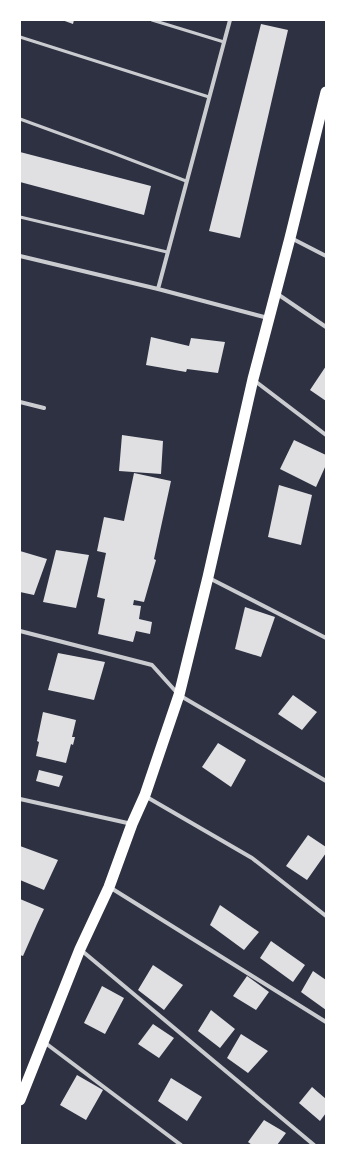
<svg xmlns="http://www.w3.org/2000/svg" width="346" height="1165" font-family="'Golos Text',sans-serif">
<rect width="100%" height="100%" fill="#2d3142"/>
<path fill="#e0e0e3" d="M62 20H74L73 24Z
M261 24 288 30 240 238 209 231Z
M20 152 151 186 144 215 20 182Z
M151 337 189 346 191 338 225 342 218 373 187 369 186 372 146 365Z
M326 366V401L310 390Z
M122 435 163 441 161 474 119 471Z
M294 440 326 455V465L316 487 280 469Z
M134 473 171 481 154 559 156 560 144 602 134 600 133 605 141 606 139 619 152 622 150 634 136 631 133 642 98 634 105 599 97 597 106 553 97 551 104 517 124 521Z
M279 485 312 495 301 545 268 537Z
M56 550 89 555 76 608 43 602Z
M20 551 47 559 34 595 20 592Z
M245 607 275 617 261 657 235 649Z
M58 653 105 662 94 700 48 690Z
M293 695 317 712 302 730 278 714Z
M43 712 76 720 72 737H75L73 745 71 744 66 763 36 756 39 742 37 741Z
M218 743 246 760 231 787 202 767Z
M39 770 63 776 59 787 36 781Z
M308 835 326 847V853L307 880 286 866Z
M20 846 58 860 44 890 20 880Z
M20 899 44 909 37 924 23 956 20 955Z
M220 905 259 932 244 950 210 925Z
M271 941 305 965 293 982 260 958Z
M153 965 183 985 164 1010 138 990Z
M313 971 326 980V1010L301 992Z
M247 976 269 992 256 1010 233 996Z
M102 986 124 998 105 1034 84 1023Z
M211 1010 235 1029 220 1048 198 1031Z
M153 1024 174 1038 159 1058 138 1044Z
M241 1034 268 1051 248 1073 227 1058Z
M77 1075 103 1090 86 1120 60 1105Z
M171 1078 202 1097 187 1121 158 1101Z
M312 1087 326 1099V1113L320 1121 299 1103Z
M264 1120 286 1133 277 1145H252L248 1142Z"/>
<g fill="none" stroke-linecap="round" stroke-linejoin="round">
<path stroke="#caccd0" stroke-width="3" d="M152 20 224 42
M20 37 209 97
M20 119 113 153 186 181
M20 217 167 252"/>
<path stroke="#caccd0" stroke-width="4" d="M291 238 326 256
M20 256 158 289 268 318
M158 289 230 20
M276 293 326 327
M255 381 326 435
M20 402 44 408
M209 578 326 638
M20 631 152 665 179 695 326 781
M145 796 252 858 326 916
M20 799 132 824
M111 888 326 1022
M81 950 314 1145
M44 1042 181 1145"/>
<path stroke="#fff" stroke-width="11" d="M20 1100 80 949 109 887 132 824 145 795 179 695 208 577 253 379 290 238 326 92"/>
</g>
<rect width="346" height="1165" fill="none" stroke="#ffffff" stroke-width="42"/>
</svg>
